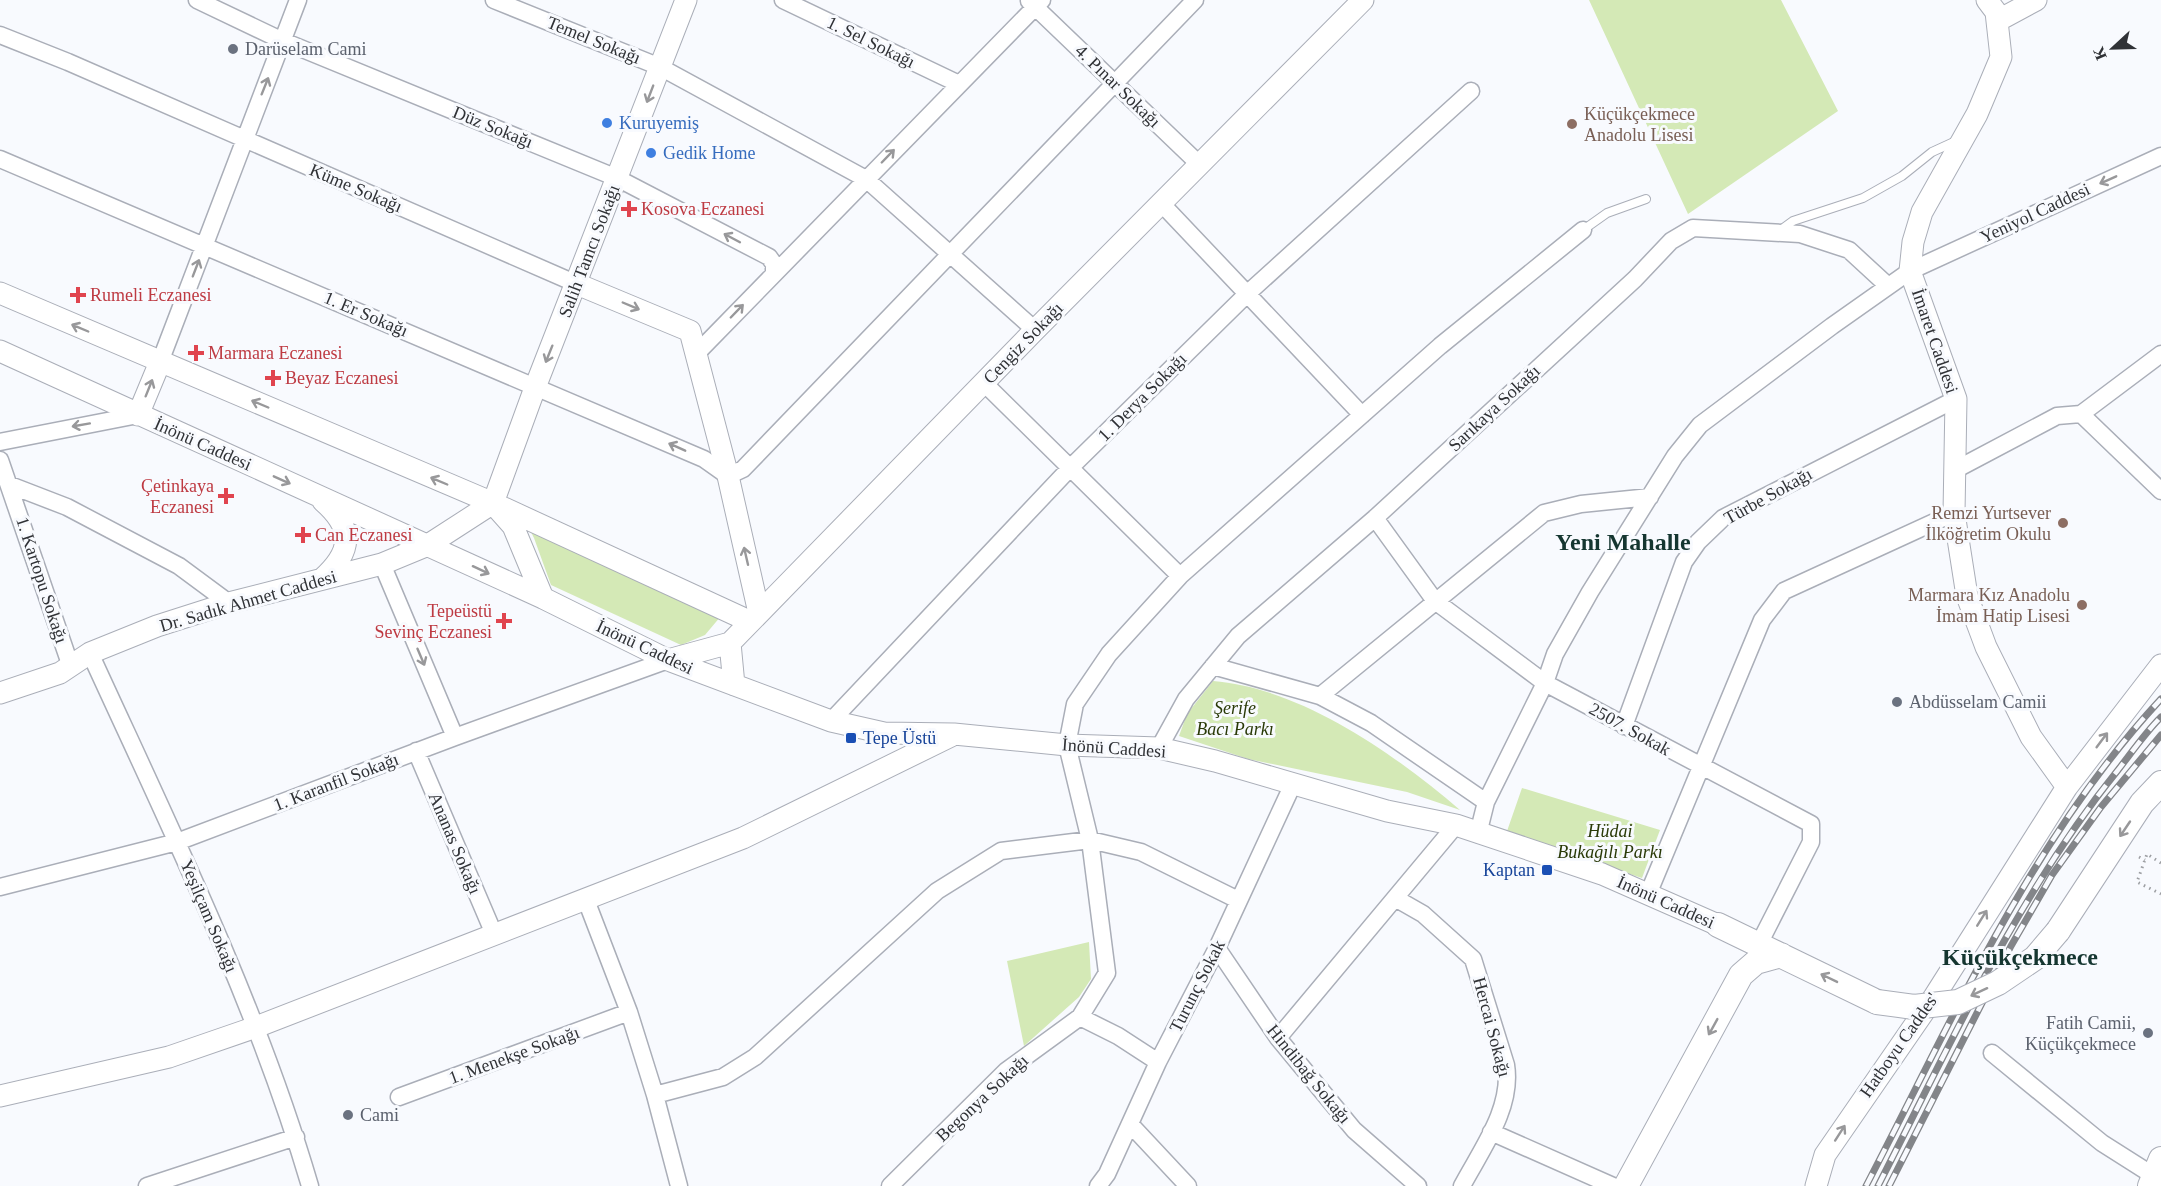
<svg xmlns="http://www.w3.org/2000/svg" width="2161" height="1186" font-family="'Times New Roman',serif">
<rect width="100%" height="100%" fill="#f8fafe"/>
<path fill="#d4e9b6" d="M1589 0H1781L1838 111 1688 214Z
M527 524 721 616 705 635 681 645 551 585 534 538Z
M1213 681C1301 688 1395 754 1460 810L1407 792 1248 759 1179 736 1187 714Z
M1522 788 1660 830 1642 878 1506 834Z
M1089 942 1091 979 1079 997 1024 1046 1007 961Z"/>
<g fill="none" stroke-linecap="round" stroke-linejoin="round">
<g stroke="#aaaeb8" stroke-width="10">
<path id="service" d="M1583 230 1607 213 1646 199
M1778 232 1793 221 1863 198 1902 176 1932 152 1956 141"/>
</g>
<g stroke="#aaaeb8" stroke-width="19">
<path id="minor" d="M197 0 283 41 617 178 769 257 774 264V272
M494 0 660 67 866 179 1035 330
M783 0 959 84
M1029 1 1199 164
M0 35 68 62 577 284
M0 159 704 459 728 476 743 469 1195 0
M1161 203 1362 415
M697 353 1042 0
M160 362 298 0
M984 383 1180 576
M2081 414 2161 354
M0 442 138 415
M0 460 71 667
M1955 470 2057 416 2081 414 2161 491
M10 485 67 507 179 566 229 603
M1375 518 1435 601 1545 683 1811 824V842L1759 944
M382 564 455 737
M90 653C170 828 256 1002 310 1186
M1213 666 1320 696 1371 723 1486 802
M1320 696 1544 513 1581 504 1650 497
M831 721 1071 467 1248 293 1471 91
M1624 726 1684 562 1698 542 1723 518 1956 399
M1159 748 1186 699 1238 636 1375 518 1635 279 1671 241 1693 228 1800 234 1849 250 1887 285
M416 751 494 934
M1478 834 1486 802 1545 683 1555 654 1590 592 1675 456 1700 425 1832 326 1910 271 2161 156
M0 887 177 842 455 737 668 660
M1649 892 1762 620 1784 591 1954 513
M1395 898 1423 914 1473 959 1506 1065C1513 1108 1481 1150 1462 1186
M586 900 629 1012 655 1095 679 1186
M1217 948 1278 1038 1354 1130 1418 1186
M1278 1038 1456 825
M1992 1053 2102 1143 2154 1176
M1158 1062 1118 1036 1080 1017 1107 973 1090 840 1067 745 1075 704 1109 654 1180 576 1440 346 1583 230
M655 1095 723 1077 755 1057 937 891 1001 851 1090 840 1141 852 1238 900
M399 1097 629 1012
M1130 1124 1188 1186
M1491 1132 1613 1186
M147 1186 296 1137
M890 1186 1006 1071 1080 1017
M1098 1186 1107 1174 1158 1062 1217 948 1293 784"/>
</g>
<g stroke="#aaaeb8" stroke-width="23">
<path id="tertiary" d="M1987 0 1996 12 2001 57 1977 114 1922 212 1913 242 1910 271 1956 399 1954 513 1967 596 1986 647 2031 737 2067 787
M1997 21 2036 0
M577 284 690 331 728 476 759 613
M0 293 493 503 749 621
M0 351 543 598 668 660 831 721 884 733 954 734 1067 745 1159 748 1215 761 1387 811 1456 825 1602 874 1718 925
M138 415 160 362
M493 503 536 385 686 0
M497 508 513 526 543 598
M322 579C352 552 355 529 323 501
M730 643 734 685
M668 660 730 643 1035 330 1363 0
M0 693 60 673 90 653 157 626 229 603 382 564 428 545 493 503
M0 1096 169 1057 256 1027 743 838 951 736
M1816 1186 1825 1155 1934 997 2067 787 2161 665"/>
</g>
<g stroke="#aaaeb8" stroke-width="26">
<path id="secondary" d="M1718 925 1877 1002
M2058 931 2142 803 2161 783
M1626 1186 1741 975 1756 962 1781 955
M2150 1186 2161 1159"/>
</g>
<path stroke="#9c9ea2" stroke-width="3" stroke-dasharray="1.5 4.5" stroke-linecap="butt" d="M2139 857 2145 860
M2161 863 2147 854 2137 882 2161 894"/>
<use href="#service" stroke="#fff" stroke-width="8"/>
<use href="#minor" stroke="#fff" stroke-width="16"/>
<use href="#tertiary" stroke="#fff" stroke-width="21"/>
<use href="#secondary" stroke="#fff" stroke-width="24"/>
<g stroke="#838589" stroke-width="7">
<path id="rail" d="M1866 1186C1953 1019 2031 839 2161 699
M1878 1186C1951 1043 2017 895 2118 770 2132 752 2145 733 2161 717
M1889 1186 2011 946 2052 875 2101 807 2161 735"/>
</g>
<use href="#rail" stroke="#f8fafe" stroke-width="4.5" stroke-dasharray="14" stroke-linecap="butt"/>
<g stroke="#aaaeb8" stroke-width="26" stroke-linecap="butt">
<path id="secondary-bridge" d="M1877 1002 1914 1007 1958 1002 1998 983 2035 958 2058 931"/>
</g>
<use href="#secondary-bridge" stroke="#fff" stroke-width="24"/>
</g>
<defs><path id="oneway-shaft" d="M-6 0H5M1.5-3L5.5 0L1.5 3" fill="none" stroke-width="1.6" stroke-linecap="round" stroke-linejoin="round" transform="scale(1.5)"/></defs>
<g stroke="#98989a">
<use href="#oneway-shaft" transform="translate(265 86) rotate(-68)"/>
<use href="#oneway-shaft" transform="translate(650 94) rotate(111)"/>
<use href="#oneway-shaft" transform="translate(888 156) rotate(-46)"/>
<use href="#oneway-shaft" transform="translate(2108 180) rotate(156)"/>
<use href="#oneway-shaft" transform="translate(732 238) rotate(-152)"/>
<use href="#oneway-shaft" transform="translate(196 268) rotate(-69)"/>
<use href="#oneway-shaft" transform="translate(631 306) rotate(23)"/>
<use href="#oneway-shaft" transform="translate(737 311) rotate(-46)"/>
<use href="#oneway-shaft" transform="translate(80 328) rotate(-157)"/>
<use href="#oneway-shaft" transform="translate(549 354) rotate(112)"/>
<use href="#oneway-shaft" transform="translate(149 388) rotate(-68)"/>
<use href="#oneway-shaft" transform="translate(260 404) rotate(-157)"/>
<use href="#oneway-shaft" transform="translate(81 425) rotate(170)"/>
<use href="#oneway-shaft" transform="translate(677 447) rotate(-156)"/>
<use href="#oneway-shaft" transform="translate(282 480) rotate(24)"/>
<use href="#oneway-shaft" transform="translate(439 481) rotate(-157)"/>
<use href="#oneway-shaft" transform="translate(746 556) rotate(-103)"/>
<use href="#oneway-shaft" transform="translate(481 570) rotate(25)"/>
<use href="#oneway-shaft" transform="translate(421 657) rotate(67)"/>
<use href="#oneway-shaft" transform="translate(2102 740) rotate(-53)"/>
<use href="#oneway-shaft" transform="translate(2125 829) rotate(124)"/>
<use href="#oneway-shaft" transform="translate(1982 918) rotate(-58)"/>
<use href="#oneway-shaft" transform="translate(1829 978) rotate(-154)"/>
<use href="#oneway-shaft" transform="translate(1979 992) rotate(155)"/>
<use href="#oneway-shaft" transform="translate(1713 1027) rotate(119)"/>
<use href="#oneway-shaft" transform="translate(1840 1133) rotate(-57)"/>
</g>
<g fill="#6b7280" stroke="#f8fafe" stroke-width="2">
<circle cx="233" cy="49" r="6"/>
<circle cx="1897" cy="702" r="6"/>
<circle cx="2148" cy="1033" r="6"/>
<circle cx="348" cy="1115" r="6"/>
</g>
<g fill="#3f7fe0" stroke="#f8fafe" stroke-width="2">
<circle cx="607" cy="123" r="6"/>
<circle cx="651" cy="153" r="6"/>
</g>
<g fill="#8d6e63" stroke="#f8fafe" stroke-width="2">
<circle cx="1572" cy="124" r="6"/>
<circle cx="2063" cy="523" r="6"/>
<circle cx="2082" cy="605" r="6"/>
</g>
<g fill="#e0444e" stroke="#f8fafe" stroke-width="2">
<path d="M626 200h6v6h6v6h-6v6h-6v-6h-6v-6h6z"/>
<path d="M75 286h6v6h6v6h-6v6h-6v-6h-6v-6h6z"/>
<path d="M193 344h6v6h6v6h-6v6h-6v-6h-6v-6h6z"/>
<path d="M270 369h6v6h6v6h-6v6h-6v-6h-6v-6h6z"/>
<path d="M223 487h6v6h6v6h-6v6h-6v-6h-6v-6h6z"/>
<path d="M300 526h6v6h6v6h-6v6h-6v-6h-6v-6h6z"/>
<path d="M501 612h6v6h6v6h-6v6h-6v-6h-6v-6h6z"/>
</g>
<g fill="#1a4fb4" stroke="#f8fafe" stroke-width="2">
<rect x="845" y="732" width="12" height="12" rx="3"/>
<rect x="1541" y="864" width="12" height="12" rx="3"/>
</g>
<g text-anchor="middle" stroke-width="6" stroke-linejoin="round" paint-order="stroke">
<g font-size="18" fill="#303236" stroke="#f8fafe">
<text transform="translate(594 40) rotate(22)" y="6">Temel Sokağı</text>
<text transform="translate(871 42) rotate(26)" y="6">1. Sel Sokağı</text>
<text transform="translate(1118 86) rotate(44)" y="6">4. Pınar Sokağı</text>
<text transform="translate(493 127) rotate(22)" y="6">Düz Sokağı</text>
<text transform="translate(356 188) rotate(23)" y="6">Küme Sokağı</text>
<text transform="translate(2035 213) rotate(-25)" y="6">Yeniyol Caddesi</text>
<text transform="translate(589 251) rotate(-69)" y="6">Salih Tamcı Sokağı</text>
<text transform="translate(366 314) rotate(23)" y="6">1. Er Sokağı</text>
<text transform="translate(1935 341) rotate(71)" y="6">İmaret Caddesi</text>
<text transform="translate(1023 343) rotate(-46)" y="6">Cengiz Sokağı</text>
<text transform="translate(1142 397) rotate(-45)" y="6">1. Derya Sokağı</text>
<text transform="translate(1494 408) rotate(-43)" y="6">Sarıkaya Sokağı</text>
<text transform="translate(203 444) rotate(24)" y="6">İnönü Caddesi</text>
<text transform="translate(1768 496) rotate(-29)" y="6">Türbe Sokağı</text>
<text transform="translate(42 580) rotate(72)" y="6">1. Kartopu Sokağı</text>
<text transform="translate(248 601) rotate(-16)" y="6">Dr. Sadık Ahmet Caddesi</text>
<text transform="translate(645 647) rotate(25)" y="6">İnönü Caddesi</text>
<text transform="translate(1630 729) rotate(29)" y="6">2507. Sokak</text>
<text transform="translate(1114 748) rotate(4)" y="6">İnönü Caddesi</text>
<text transform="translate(336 782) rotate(-21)" y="6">1. Karanfil Sokağı</text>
<text transform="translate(455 843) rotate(67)" y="6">Ananas Sokağı</text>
<text transform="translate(1666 902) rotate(24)" y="6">İnönü Caddesi</text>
<text transform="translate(209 916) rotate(67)" y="6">Yeşilçam Sokağı</text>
<text transform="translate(1197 986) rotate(-63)" y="6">Turunç Sokak</text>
<text transform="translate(1492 1027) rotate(75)" y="6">Hercai Sokağı</text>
<text transform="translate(1899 1045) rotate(-55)" y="6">Hatboyu Caddes'</text>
<text transform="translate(514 1055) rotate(-20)" y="6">1. Menekşe Sokağı</text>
<text transform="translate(1309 1074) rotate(51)" y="6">Hindibağ Sokağı</text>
<text transform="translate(982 1098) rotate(-43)" y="6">Begonya Sokağı</text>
</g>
<g font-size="18" fill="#5b616d" stroke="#f8fafe" text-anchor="start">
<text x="245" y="55">Darüselam Cami</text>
<text x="1909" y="708">Abdüsselam Camii</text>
<text x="2136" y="1029" text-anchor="end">Fatih Camii,<tspan x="2136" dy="21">Küçükçekmece</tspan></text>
<text x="360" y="1121">Cami</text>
</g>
<g font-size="18" fill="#785e54" stroke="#f8fafe" text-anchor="end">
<text x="1584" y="120" text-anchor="start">Küçükçekmece<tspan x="1584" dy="21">Anadolu Lisesi</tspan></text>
<text x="2051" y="519">Remzi Yurtsever<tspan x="2051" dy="21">İlköğretim Okulu</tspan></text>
<text x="2070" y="601">Marmara Kız Anadolu<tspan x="2070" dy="21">İmam Hatip Lisesi</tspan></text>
</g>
<g font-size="18" fill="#366cbe" stroke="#f8fafe" text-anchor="start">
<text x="619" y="129">Kuruyemiş</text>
<text x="663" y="159">Gedik Home</text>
</g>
<g font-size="18" fill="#be3a42" stroke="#f8fafe" text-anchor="start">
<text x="641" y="215">Kosova Eczanesi</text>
<text x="90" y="301">Rumeli Eczanesi</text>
<text x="208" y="359">Marmara Eczanesi</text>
<text x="285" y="384">Beyaz Eczanesi</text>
<text x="214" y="492" text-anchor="end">Çetinkaya<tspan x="214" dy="21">Eczanesi</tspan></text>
<text x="315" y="541">Can Eczanesi</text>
<text x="492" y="617" text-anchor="end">Tepeüstü<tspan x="492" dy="21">Sevinç Eczanesi</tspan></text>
</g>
<g font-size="18" font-style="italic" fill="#2a3a08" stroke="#f8fafe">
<text x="1235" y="714">Şerife<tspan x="1235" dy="21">Bacı Parkı</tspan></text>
<text x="1610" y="837">Hüdai<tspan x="1610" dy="21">Bukağılı Parkı</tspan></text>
</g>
<g font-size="18" fill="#164399" stroke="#f8fafe" text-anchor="start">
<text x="863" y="744">Tepe Üstü</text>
<text x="1535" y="876" text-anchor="end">Kaptan</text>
</g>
<g font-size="24" font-weight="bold" fill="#153630" stroke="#f8fafe">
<text x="1623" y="550">Yeni Mahalle</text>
<text x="2020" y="965">Küçükçekmece</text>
</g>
</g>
<g transform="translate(2113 48) rotate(248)" stroke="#f8fafe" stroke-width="4.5" paint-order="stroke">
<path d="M0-4.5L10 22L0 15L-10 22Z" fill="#303236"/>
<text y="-9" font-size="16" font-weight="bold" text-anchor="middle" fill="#303236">K</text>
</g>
</svg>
